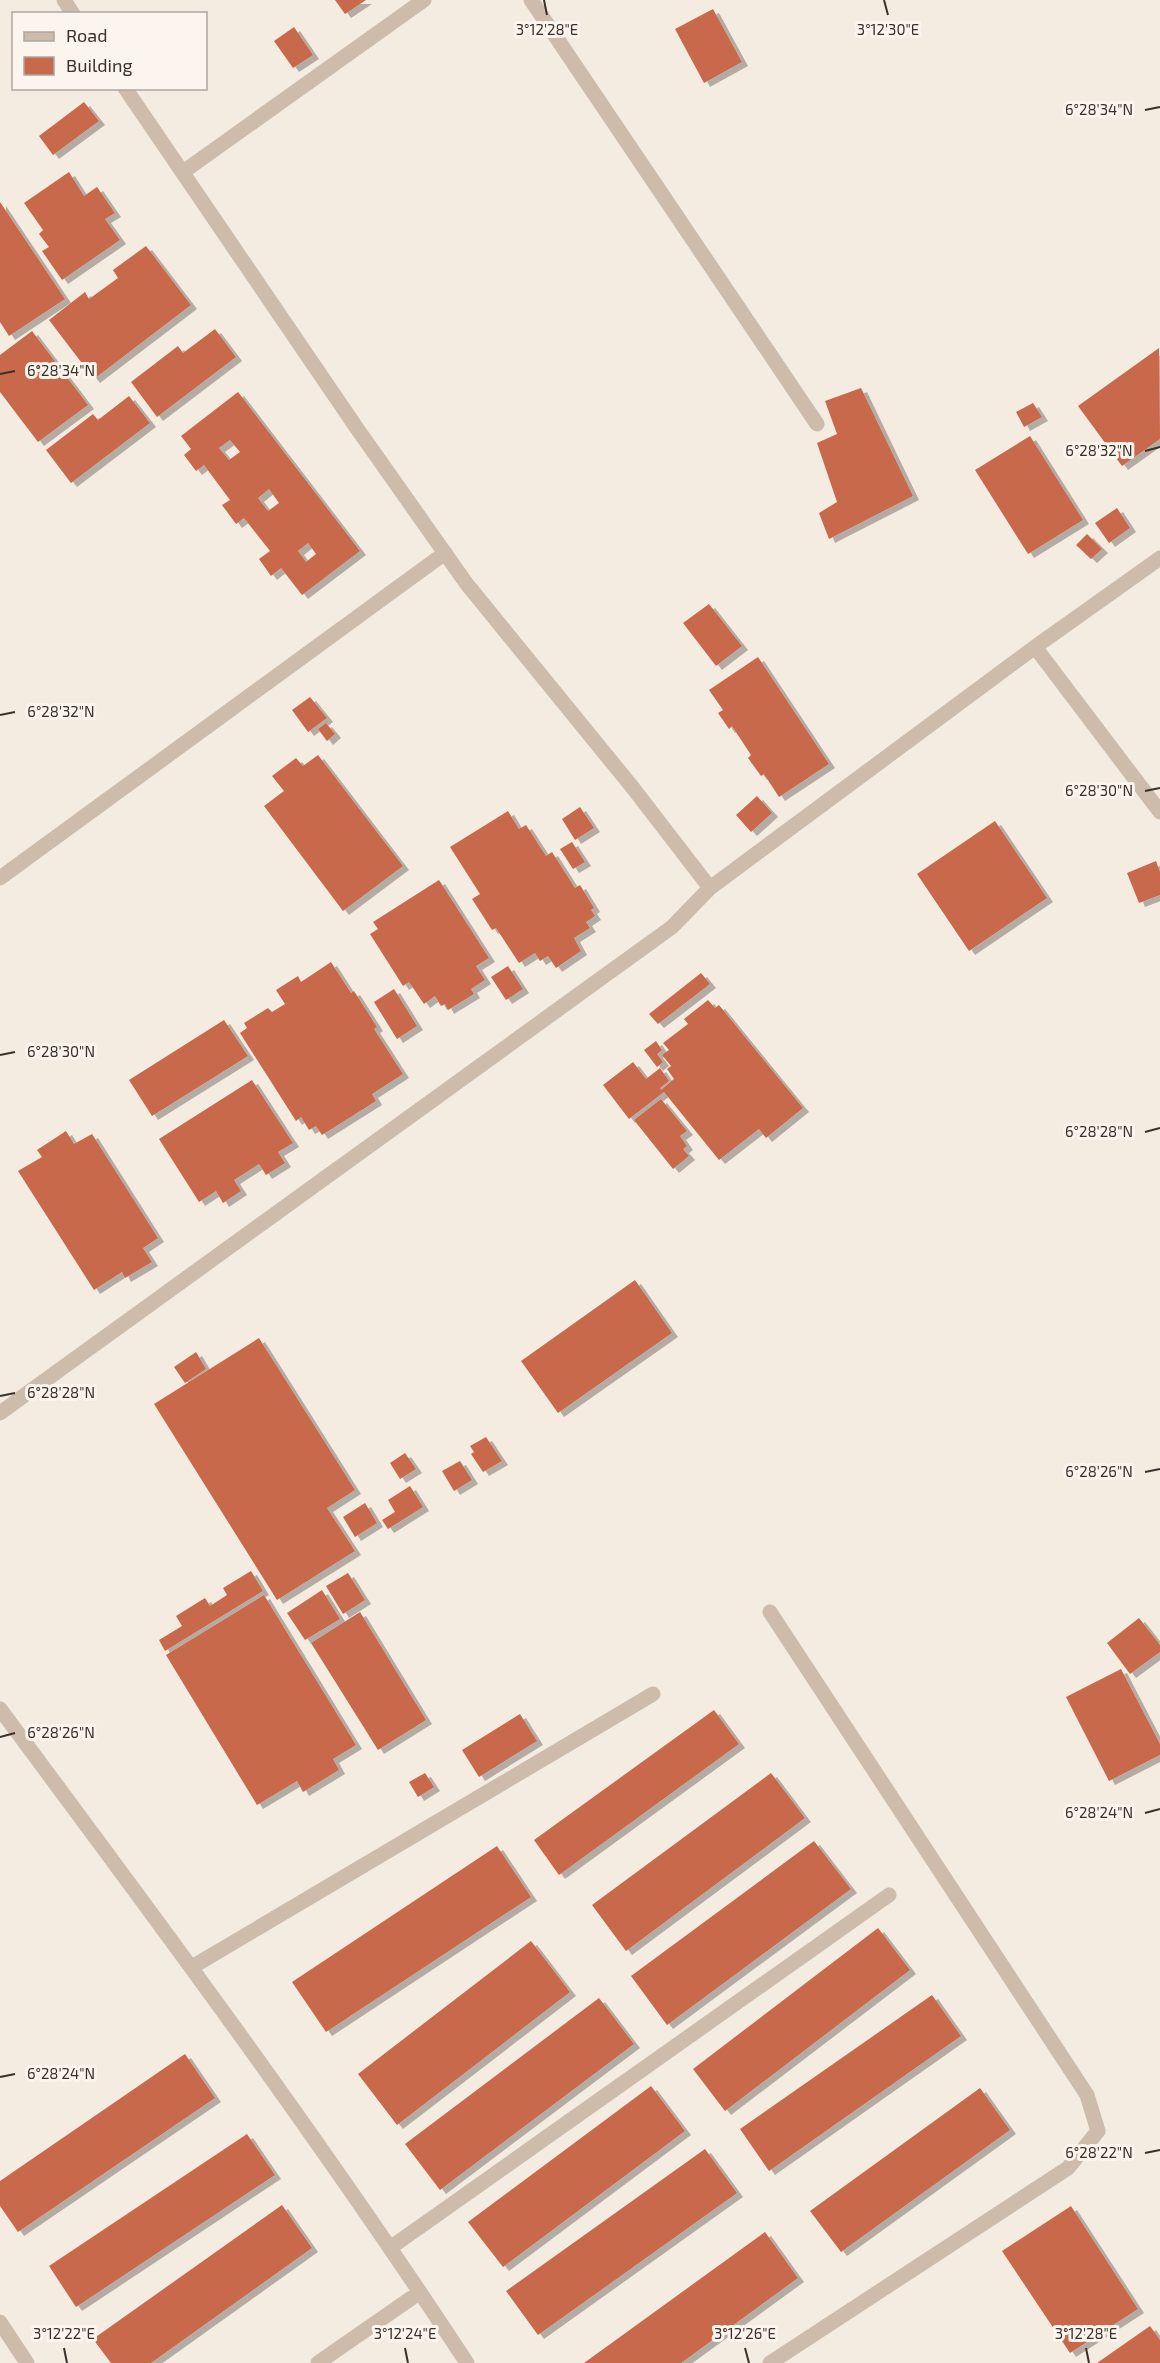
<svg xmlns="http://www.w3.org/2000/svg" width="1160" height="2363" font-family="'Exo 2',sans-serif">
<defs>
<filter id="shadow"><feDropShadow dx="6" dy="4" stdDeviation="0" flood-color="#0004"/></filter>
</defs>
<rect width="100%" height="100%" fill="#f4ebe1"/>
<path fill="#c8694b" fill-rule="evenodd" filter="url(#shadow)" d="M335 0H366L345 14Z
M713 9 742 62 704 83 675 29Z
M294 27 313 55 293 68 274 41Z
M84 102 99 121 53 155 39 136Z
M69 172 84 196 97 187 115 213 105 219 120 240 62 280 42 251 49 247 39 234 43 230 24 203Z
M0 202 65 299 9 336 0 322Z
M146 246 191 305 94 379 49 320 85 292 89 299 118 278 113 270Z
M215 329 236 357 157 417 131 382 178 346 183 353Z
M32 331 88 405 38 442 0 392V355Z
M1159 348 1160 439 1122 466 1078 406Z
M861 388 913 496 829 539 819 513 837 502 817 443 837 434 825 401Z
M238 392 360 551 302 595 281 568 271 576 259 559 270 551 244 518 236 524 222 505 230 500 204 465 196 471 184 455 191 449 181 436ZM230 440 240 452 229 460 219 448ZM269 489 279 503 268 511 258 498ZM308 543 316 554 306 562 298 551Z
M129 396 150 423 71 483 46 450 93 414 98 420Z
M1033 403 1042 417 1024 427 1016 412Z
M1030 436 1083 520 1028 554 975 470Z
M1117 508 1130 528 1109 543 1095 523Z
M1087 534 1102 549 1091 559 1076 545Z
M709 604 742 646 716 666 683 623Z
M758 657 829 764 779 797 764 774 761 776 748 758 751 755 732 726 729 729 718 713 723 710 709 690Z
M310 697 327 718 308 732 292 710Z
M326 723 335 734 327 741 318 729Z
M318 755 403 866 343 911 264 806 284 791 272 776 296 758 303 766Z
M757 796 772 813 751 832 736 815Z
M580 807 594 828 575 840 562 819Z
M508 811 519 829 526 825 546 856 552 852 575 888 580 885 594 908 591 910 595 916 586 922 590 928 574 938 581 951 556 968 548 956 540 961 535 953 519 963 496 928 492 930 472 899 480 894 450 847Z
M995 821 1047 898 969 951 917 874Z
M572 842 585 862 573 869 560 849Z
M1156 861 1160 872V895L1139 903 1127 873Z
M439 880 489 958 476 966 485 980 471 989 474 994 448 1010 445 1004 441 1006 435 996 424 1004 409 982 403 986 370 934 378 929 373 922Z
M331 962 351 993 354 991 377 1027 374 1029 403 1074 372 1094 376 1101 322 1135 316 1126 309 1130 301 1117 296 1121 240 1033 247 1028 244 1023 268 1008 272 1012 285 1004 276 990 298 976 301 982Z
M508 966 523 989 506 1000 491 977Z
M701 973 710 984 658 1024 649 1014Z
M394 989 417 1026 397 1039 374 1002Z
M708 1000 715 1008 719 1005 803 1108 766 1138 759 1129 719 1160 664 1092 629 1119 603 1085 633 1062 646 1079 660 1068 669 1081 660 1088 661 1090 674 1079 667 1069 671 1066 662 1055 669 1050 663 1043 688 1024 684 1019Z
M224 1020 248 1056 152 1116 129 1080Z
M656 1041 662 1050 657 1054 663 1062 657 1067 644 1050Z
M252 1080 293 1143 278 1152 285 1163 266 1175 259 1164 234 1180 241 1191 223 1203 216 1191 199 1202 159 1139Z
M661 1099 687 1131 680 1136 687 1146 683 1149 689 1156 673 1169 634 1120Z
M66 1131 74 1144 92 1134 158 1238 143 1248 152 1262 125 1278 122 1272 94 1290 18 1171 42 1157 37 1150Z
M635 1280 672 1333 558 1413 521 1361Z
M259 1338 355 1490 327 1508 355 1551 277 1600 154 1404Z
M196 1352 206 1369 185 1383 174 1367Z
M486 1437 502 1461 483 1472 471 1454 474 1452 470 1446Z
M405 1453 416 1469 400 1479 390 1463Z
M460 1461 472 1480 454 1491 442 1471Z
M410 1486 423 1507 388 1529 382 1520 395 1512 388 1500Z
M365 1503 377 1523 355 1537 343 1517Z
M251 1571 263 1591 165 1651 159 1640 182 1626 176 1616 205 1598 210 1606 227 1595 223 1588Z
M348 1573 365 1600 343 1614 326 1586Z
M322 1590 340 1619 305 1640 287 1613Z
M264 1595 356 1745 333 1759 339 1770 303 1792 297 1781 257 1805 166 1655Z
M360 1612 426 1720 378 1750 311 1643Z
M1139 1618 1160 1645V1652L1130 1674 1107 1643Z
M1121 1669 1160 1744V1755L1109 1781 1066 1697Z
M714 1710 739 1744 559 1875 534 1840Z
M520 1714 537 1741 479 1777 462 1750Z
M425 1773 434 1787 418 1797 409 1782Z
M771 1773 805 1818 626 1951 592 1905Z
M814 1841 851 1889 667 2025 631 1976Z
M497 1846 531 1897 326 2032 292 1982Z
M878 1928 910 1970 725 2111 693 2069Z
M531 1941 570 1992 397 2125 358 2074Z
M932 1995 961 2036 769 2171 740 2129Z
M599 1998 634 2044 440 2190 405 2144Z
M185 2054 215 2098 18 2232 0 2206V2181Z
M651 2086 685 2131 503 2267 468 2222Z
M980 2088 1010 2130 841 2252 810 2211Z
M247 2134 275 2175 76 2307 49 2266Z
M705 2149 737 2193 538 2335 506 2291Z
M282 2205 312 2248 151 2363H111L93 2339Z
M1071 2206 1138 2309 1070 2353 1002 2251Z
M765 2232 798 2278 681 2363H584Z
M1150 2326 1160 2340V2363H1097Z"/>
<g fill="none" stroke-linecap="round" stroke-linejoin="round">
<path stroke="#cdbbac" stroke-width="15" d="M0 878 445 553"/>
<path stroke="#cdbbac" stroke-width="15" d="M64 0 73 14
M531 0 817 424
M183 172 424 0
M1035 647 1160 812
M710 888 1035 647 1160 558
M0 1413 672 927 710 888 633 788 466 583 356 427 125 88
M770 1612 1087 2095 1098 2131 1068 2168 770 2363
M0 1709C160 1924 320 2139 467 2363
M192 1967 653 1694
M390 2248 889 1895
M0 2322 27 2363
M318 2363 420 2292"/>
</g>
<path fill="none" stroke="#3b302b" stroke-width="2" d="M544 0 547 15M884 0 888 15M1145 110 1160 107M0 374 15 371M1145 451 1160 447M0 715 15 712M1145 791 1160 788M0 1055 15 1052M1145 1132 1160 1128M0 1396 15 1393M1145 1472 1160 1469M0 1737 15 1733M1145 1813 1160 1809M0 2077 15 2074M1145 2153 1160 2150M64 2348 67 2363M405 2348 408 2363M745 2348 749 2363M1086 2348 1089 2363"/>
<g font-size="15" text-anchor="middle" fill="#3b302b" stroke="#fbf5ee" stroke-width="6" stroke-linejoin="round" paint-order="stroke">
<text x="547" y="35">3°12'28"E</text>
<text x="888" y="35">3°12'30"E</text>
<text x="1099" y="115">6°28'34"N</text>
<text x="61" y="376">6°28'34"N</text>
<text x="1099" y="456">6°28'32"N</text>
<text x="61" y="717">6°28'32"N</text>
<text x="1099" y="796">6°28'30"N</text>
<text x="61" y="1057">6°28'30"N</text>
<text x="1099" y="1137">6°28'28"N</text>
<text x="61" y="1398">6°28'28"N</text>
<text x="1099" y="1477">6°28'26"N</text>
<text x="61" y="1738">6°28'26"N</text>
<text x="1099" y="1818">6°28'24"N</text>
<text x="61" y="2079">6°28'24"N</text>
<text x="1099" y="2158">6°28'22"N</text>
<text x="64" y="2339">3°12'22"E</text>
<text x="405" y="2339">3°12'24"E</text>
<text x="745" y="2339">3°12'26"E</text>
<text x="1086" y="2339">3°12'28"E</text>
</g>
<rect x="12" y="12" width="195" height="78" fill="#fbf5ee" stroke="#aea6a0" stroke-width="1.5"/>
<rect x="24" y="32" width="30" height="9" fill="#cdbbac" stroke="#aea6a0" stroke-width="1.5"/>
<text x="66" y="42" font-size="18" fill="#3b302b">Road</text>
<rect x="24" y="57" width="30" height="18" fill="#c8694b" stroke="#aea6a0" stroke-width="1.5"/>
<text x="66" y="72" font-size="18" fill="#3b302b">Building</text>
</svg>
